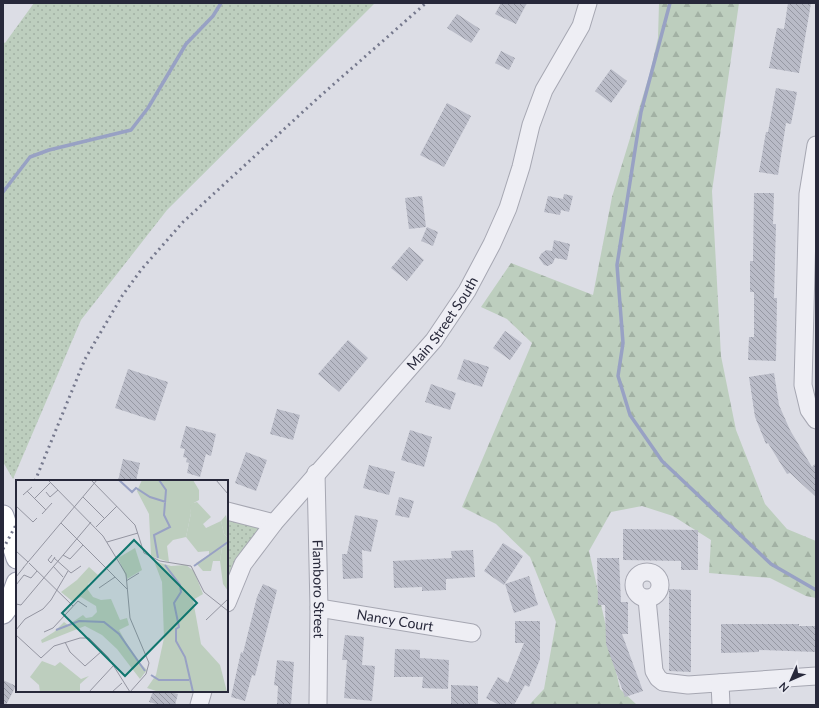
<svg xmlns="http://www.w3.org/2000/svg" width="819" height="708" font-family="Lato,sans-serif">
<defs>
<pattern id="forest-firs" width="22" height="20" patternUnits="userSpaceOnUse"><rect width="22" height="20" fill="#bdcebe"/><path d="M5 1l3.5 6h-7zM16 11l3.5 6h-7z" fill="#a2b1a4"/></pattern>
<pattern id="park-dots" width="8" height="8" patternUnits="userSpaceOnUse"><rect width="8" height="8" fill="#bdcebe"/><path d="M2 2h.1M6 6h.1" fill="none" stroke="#a2b1a4" stroke-width="1.8" stroke-linecap="round"/></pattern>
<pattern id="building-back-hatch" width="6" height="6" patternUnits="userSpaceOnUse"><rect width="6" height="6" fill="#b9bbc7"/><path d="M-1 5l2 2M0 0l6 6M5-1l2 2" fill="none" stroke="#9698a3"/></pattern>
</defs>
<rect width="100%" height="100%" fill="#dcdde5"/>
<path fill="url(#forest-firs)" d="M659 3H739L712 191 721 356 736 430 765 504 787 529 816 541V598L806 596 770 578 709 573 711 540 673 516 642 506 611 512 589 551 620 689 637 705H529L544 689 556 622 530 557 496 524 462 507 532 343 507 319 481 307 511 263 593 295 612 197 650 73 658 38Z"/>
<path fill="url(#park-dots)" d="M34 3H375L167 210 81 320 13 479 3 462V42L5 43Z
M227 519 263 528 227 587Z"/>
<g fill="none" stroke-linecap="round" stroke-linejoin="round">
<path stroke="#98a1c4" stroke-width="3.5" d="M670 3 641 112 617 265 623 343 618 376 630 415 662 461 771 564 816 590
M3 192 30 157 49 150 131 130 148 108 186 44 213 16 221 3"/>
</g>
<path fill="url(#building-back-hatch)" d="M501 3H527L516 24 495 14Z
M788 3H811L799 73 769 68 777 28 784 29Z
M457 14 480 29 471 43 447 28Z
M501 51 515 58 509 70 495 63Z
M611 69 627 81 611 103 595 91Z
M776 88 797 92 791 124 786 123 778 175 759 172 766 132H768Z
M447 103 471 116 444 167 420 155Z
M754 193H774L773 224H776L774 298H777L776 361 748 360 749 337H754V292H750V261H753Z
M564 194 573 196 569 212 561 210 560 215 544 212 548 196 563 199Z
M422 196 426 227 409 229 405 198Z
M427 227 438 232 433 246 421 241Z
M554 240 570 244 567 260 555 258 553 263 548 266 544 265 539 258 541 254 546 250 552 251Z
M409 247 424 260 407 281 391 268Z
M505 331 522 343 510 360 493 348Z
M348 340 368 358 339 392 318 374Z
M464 359 489 367 482 387 457 379Z
M128 369 168 382 155 421 115 408Z
M774 373 779 405 790 430 812 467 816 463V497L790 473 787 474 768 443 766 444 755 417 749 377Z
M431 384 456 393 450 410 425 402Z
M277 409 300 415 293 440 270 434Z
M186 426 216 434 211 456 206 454 200 477 187 473 189 463 186 462 187 458 183 457 185 449 180 448Z
M410 430 432 437 424 467 401 460Z
M246 452 267 460 256 491 235 483Z
M123 459 140 463 136 481H118Z
M369 465 395 472 389 495 363 488Z
M399 497 414 501 409 518 395 515Z
M355 515 378 520 371 552 362 550 363 578 343 579 342 554H347Z
M623 529 698 530V570H681V561L623 560Z
M503 543 523 556 504 585 484 571Z
M473 550 475 577 446 579V590L422 591V587L394 588 393 561 452 558 451 551Z
M597 558H619L621 602H628V634H622L643 691 625 697 606 644 605 605H598Z
M529 576 538 605 514 613 505 584Z
M263 584 277 590 255 676 252 675 245 701 231 697 241 652 243 653 257 597Z
M669 589 691 590V672L669 671Z
M515 621H540V659L529 687 525 685 514 705H499L486 698 498 677 508 683 524 643H515Z
M721 624H799V626H816V652L759 650V652L721 653Z
M345 635 364 637 362 665 375 666 372 701 344 698 347 660H342Z
M395 649 420 650V658L449 660 448 689 422 688 423 677H394Z
M277 660 294 662 291 705H277L278 686 274 685Z
M3 680 16 686 6 705H3Z
M451 685 478 686V705H451Z
M153 691H166L178 694 175 705H160L149 702Z"/>
<g fill="none" stroke-linecap="round" stroke-linejoin="round">
<g stroke="#a6a7b2" stroke-width="19">
<g id="minor">
<path d="M816 145 808 194 803 385 809 410 816 420"/>
<path id="s1" d="M316 473 319 608 318 705"/>
<path d="M227 511 274 523"/>
<circle cx="647" cy="585" r="13"/>
<path d="M647 599 654 671 658 678 663 682 688 685 816 676"/>
<path id="s2" d="M227 603 243 564 274 523 434 340 467 291 492 244 508 208 521 167 531 125 544 90 581 26 588 3"/>
<path id="s3" d="M319 608 472 633"/>
<path d="M720 683 721 705"/>
<path d="M199 705 203 691"/>
</g>
</g>
<g stroke="#9c9eb0" stroke-width="23">
<path id="major" d="M3 516 17 558
M3 613 9 605 17 583"/>
</g>
<use href="#minor" stroke="#eeeef4" stroke-width="17"/>
<use href="#major" stroke="#fff" stroke-width="21"/>
<path stroke="#76798d" stroke-width="3" stroke-dasharray="2 4" stroke-linecap="butt" d="M35 481 85 359 122 296 141 270 183 222 318 98 426 3
M3 549 17 523"/>
</g>
<g text-anchor="middle" stroke-width="3" stroke-linejoin="round" paint-order="stroke">
<g font-size="14" fill="#27283a" stroke="#ebecf3">
<text dy="5" stroke="none"><textPath href="#s2" startOffset="355">Main Street South</textPath></text>
<text dy="5" stroke="none"><textPath href="#s1" startOffset="116">Flamboro Street</textPath></text>
<text dy="5" stroke="none"><textPath href="#s3" startOffset="77">Nancy Court</textPath></text>
</g>
</g>
<g transform="translate(16 480)">
<rect width="212" height="212" fill="#dcdde5"/>
<path d="M181 22 195 37 187 44 190 48 205 41 208 54 212 58V65L206 68 204 81H197L195 91H187L180 83 193 75V71L182 72 170 57 175 33 173 24Z" fill="#bdcebe"/>
<path d="M126 0H177L183 10V20L174 25 175 33 170 57 157 60 151 66 153 82 135 76 133 34 121 11ZM210 35 212 45V58L208 54 205 41ZM212 65V111L207 104 204 81 206 68ZM73 87 82 95 72 104V110L77 117 85 120 95 119 104 140 111 138 113 145 103 150 119 178 131 190 124 199 101 169 86 155 69 146 26 163 25 160 38 152 48 142 52 145 67 135 70 138 76 137 81 132 80 126 65 117 56 121 45 112 61 100ZM26 181 39 186 44 182 65 199 73 196 64 204V212H24L23 205 14 197Z" fill="#bdcebe"/>
<path d="M119 68 126 90 111 99 102 78ZM138 81 155 86 170 85 178 91 187 114 177 120 185 164 204 185 211 212H143L131 208 140 195 148 158 146 102Z" fill="#bdcebe"/>
<path fill="none" stroke="#98a1c4" stroke-width="2" d="M103 0 116 12 120 8 134 17 150 22M142 78 138 55 154 47 148 35 150 10 143 0M149 85 164 105 165 112 158 123 163 147 160 149V161L169 177 177 212M178 86 212 62M40 150 63 141 88 142 103 154 129 191M135 195 143 200H173"/>
<path fill="none" stroke="#9495a1" stroke-width="1" d="M32 0 87 56 110 94 114 138 133 183 130 194 114 212M75 0 119 45 128 73 144 81 175 86 188 112 212 131M200 0 212 14M11 11 30 30M30 12 34 17 42 10M7 15 16 7M67 17 88 38M18 19 34 3M0 26 17 42 21 38M26 34 36 23M45 43 111 109M80 47 101 26M91 62 122 53M0 71 12 82M36 75 32 80 35 83 39 77M47 75 54 79 67 65M38 78 55 93 65 86M13 83 57 126M37 86 47 97M7 88 81 0M0 97 8 87M110 101 123 93M0 105 8 95 15 98 21 91M83 108 99 97M0 124 5 125 75 42M190 140 212 119M0 150 9 139 27 129 35 120 52 91M28 152 37 148 62 121 71 127M0 155 25 178 38 166 64 158H73L92 177 114 212M49 162 54 172 69 186 86 171M73 212 98 185M96 212 106 203"/>
<path fill="#0f766e" fill-opacity="0.15" stroke="#0f766e" stroke-width="2" d="M118 60 181 123 109 196 46 133Z"/>
<rect width="212" height="212" fill="none" stroke="#27283a" stroke-width="2"/>
</g>
<rect width="819" height="708" fill="none" stroke="#27283a" stroke-width="8"/>
<g transform="translate(791 680) rotate(225)" stroke="#ebecf3" stroke-width="3" paint-order="stroke">
<path d="M0-3L7 15L0 10L-7 15Z" fill="#27283a"/>
<text y="-6" font-size="11" font-weight="bold" text-anchor="middle" fill="#27283a">N</text>
</g>
</svg>
